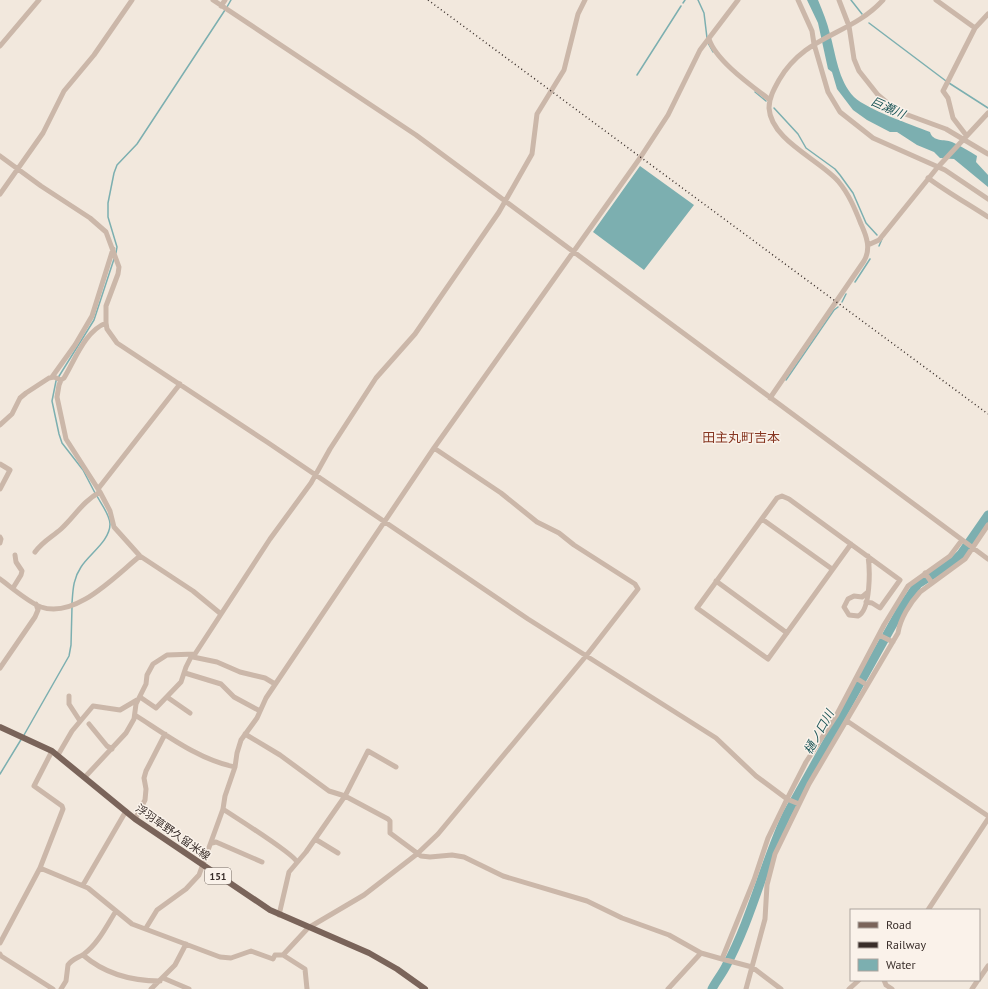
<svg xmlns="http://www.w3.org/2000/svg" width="988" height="989" font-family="'PT Sans','Noto Sans JP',sans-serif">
<rect width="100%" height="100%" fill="#f2e8dd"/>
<path fill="#7cafb0" d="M807 0H818C823 12 827 22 830 34 836 55 838 80 854 97 868 110 910 124 930 132 933 142 944 139 952 142 961 146 969 151 977 156L976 162 988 175V187L954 159 940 158 934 152 917 145 897 132H890L867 120 853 110 837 89 832 72 828 69 818 23Z
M640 166 694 205 644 270 593 232Z"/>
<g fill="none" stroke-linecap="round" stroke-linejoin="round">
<path stroke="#7cafb0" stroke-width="1.5" d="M698 0 704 13 707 38
M851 0 862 14
M683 3 685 0
M227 7 231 0
M869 23 946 81
M708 43 713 52
M637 75 681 6
M949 83 988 108
M755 92 766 101
M774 108 798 134 806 148 835 169 840 175 853 193 866 223 877 235
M879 246 882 239
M116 253 117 247 108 217V203L114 173 117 165 137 144 225 10
M855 282 870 259
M842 302 846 294
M786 380 834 310 838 307
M95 493 83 470 62 443 59 434 52 401 56 381 94 320 114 259
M72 603C73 590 73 579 81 567 89 554 110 541 110 524 110 515 101 504 97 496
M24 735 69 656 71 645 72 607
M0 774 22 738"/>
<path stroke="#7cafb0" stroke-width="9" d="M712 989C716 981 722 974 726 966 752 918 764 863 787 814L903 606 918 584 954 561 961 554 988 515"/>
<path stroke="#cbb7a9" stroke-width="5" d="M213 0 416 135 988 559
M798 0 812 31 814 44 828 92 840 112 873 138 945 170 988 199
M839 0 849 26 854 59 859 71 878 95 897 111 946 129 988 154
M936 0 975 28 943 91 948 98 953 118 966 135
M221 6 225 0
M975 28 988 14
M709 39C716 61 752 86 770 100
M0 46 39 0
M0 156 41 186 90 218 106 232 119 267 118 274 106 306V323L107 329 117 343 267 442 528 619 716 738 756 776 787 799 799 804
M928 178C947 192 968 204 988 217
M0 194 43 133 64 91 94 55 132 0
M868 245 879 240 937 168 988 113
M52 377 75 345 92 316 113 249
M61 380 59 385 57 397 66 439 100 492 110 511 114 527 140 556 193 591 221 614
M770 398 864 261C871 249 867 237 861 224 855 209 849 194 838 181 818 159 771 140 769 108 769 98 774 89 779 80 806 34 850 36 883 0
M0 425 12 414 20 398 26 393 49 378 54 377 61 380 64 378C75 360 85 331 106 323
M0 464 10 470 0 489
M98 489 180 384
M762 519 832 569
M0 537 1 539 0 543
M851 544 768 659 697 608 777 498 782 496 789 499 900 580 880 608 872 603 866 602
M35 552C43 541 52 537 61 529 75 516 83 501 100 492
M925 573 932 583
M0 579C11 587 28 602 41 607 76 619 115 576 140 556
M716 581 787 633
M13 588 21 575 22 571 16 562 15 555
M868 592 862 597 854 596 848 599 844 607 849 615 858 616C871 610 870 569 868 556
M879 635 893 642
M0 668 35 617 38 610 36 604
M185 673 221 684 234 697 260 711
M856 678 867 685
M69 696V704L80 721
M140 697 156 708 181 682 186 667 192 655 193 657 217 662 240 672 265 678 275 684
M167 697 190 713
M135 715C165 734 199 760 235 767
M847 721 988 816
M89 724 107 746 112 749
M245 734 280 755 329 791 345 796 388 819 390 821V833L421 856 430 857 452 855 464 857 503 876 587 901 622 918 669 935 701 953 722 959 754 880 768 838 787 799 806 762 836 716 884 625 908 586 950 556 962 540
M58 755 72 731 93 706 120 710 137 700
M85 777 126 733 134 719 136 704 146 684 147 675 153 664 167 655 195 654 270 539 311 483 330 449 376 378 415 334 499 212 532 154 537 114 564 70 578 14 585 0
M223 809C236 818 293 853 297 862
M135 819 145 800 146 789 144 778 146 771 165 734
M315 839 338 853
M212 843 216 842 262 862
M40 868 88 888 132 924 220 957 231 958 251 951 273 959 275 955H283L308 928 364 895 417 854 438 834 586 656 638 589 635 584 574 545 559 533 537 522 501 493 434 448
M83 885 126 811
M928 910 988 819
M279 915 289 872 306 852 345 796 368 751 396 767
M146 928 157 910 186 889 199 875 223 809 225 796 235 767 237 753 241 740 257 718 266 698 434 448 640 158 668 115 700 50 738 0
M0 943 40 868 63 809 62 806 34 786 52 751
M0 954 1 956 53 989
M83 955C105 974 131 981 160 981
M283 955 305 969 307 989
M722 959 752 967 781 989
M163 978 189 989
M979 979 988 966
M884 980 886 985 892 989
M61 989 66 981 68 965C72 959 78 958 84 954 98 944 107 925 116 911
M151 989 175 965 186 944
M668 989 701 953
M746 989 765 919 767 885 775 854 809 784 898 633C900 619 910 603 920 592L965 559 988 525
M849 989 859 980
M972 989 978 980"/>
<path stroke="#7a645a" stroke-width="6" d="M0 727 52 751 135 819 270 910 369 953 397 969 425 989"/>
<path stroke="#382d29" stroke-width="1.5" stroke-dasharray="1 3" stroke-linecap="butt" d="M428 0 988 414"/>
</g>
<g text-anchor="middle" stroke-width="3" stroke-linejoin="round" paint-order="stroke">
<rect fill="#faf2ea" stroke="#726863" stroke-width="1" x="205" y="868" width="26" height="16" rx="3"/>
<g font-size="10" font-weight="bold" fill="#382d29">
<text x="218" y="880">151</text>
</g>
<g font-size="11" fill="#382d29" stroke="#faf2ea">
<text transform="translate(173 832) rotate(35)" y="4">浮羽草野久留米線</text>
</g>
<g font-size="12" font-style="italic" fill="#1e5759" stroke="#faf2ea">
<text transform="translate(888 108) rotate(24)" y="4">巨瀬川</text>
<text transform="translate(819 732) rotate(-61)" y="4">樋ノ口川</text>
</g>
<g font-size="13" fill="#873722" stroke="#faf2ea">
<text x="741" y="442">田主丸町吉本</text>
</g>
</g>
<rect x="850" y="909" width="130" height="72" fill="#faf2ea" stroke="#aca39d"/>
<rect x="858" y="922" width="20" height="6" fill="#7a645a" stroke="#aca39d"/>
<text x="886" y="929" font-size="12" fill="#382d29">Road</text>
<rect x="858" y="942" width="20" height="6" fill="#382d29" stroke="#aca39d"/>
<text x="886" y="949" font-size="12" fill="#382d29">Railway</text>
<rect x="858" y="959" width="20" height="12" fill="#7cafb0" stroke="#aca39d"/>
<text x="886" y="969" font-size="12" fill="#382d29">Water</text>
</svg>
